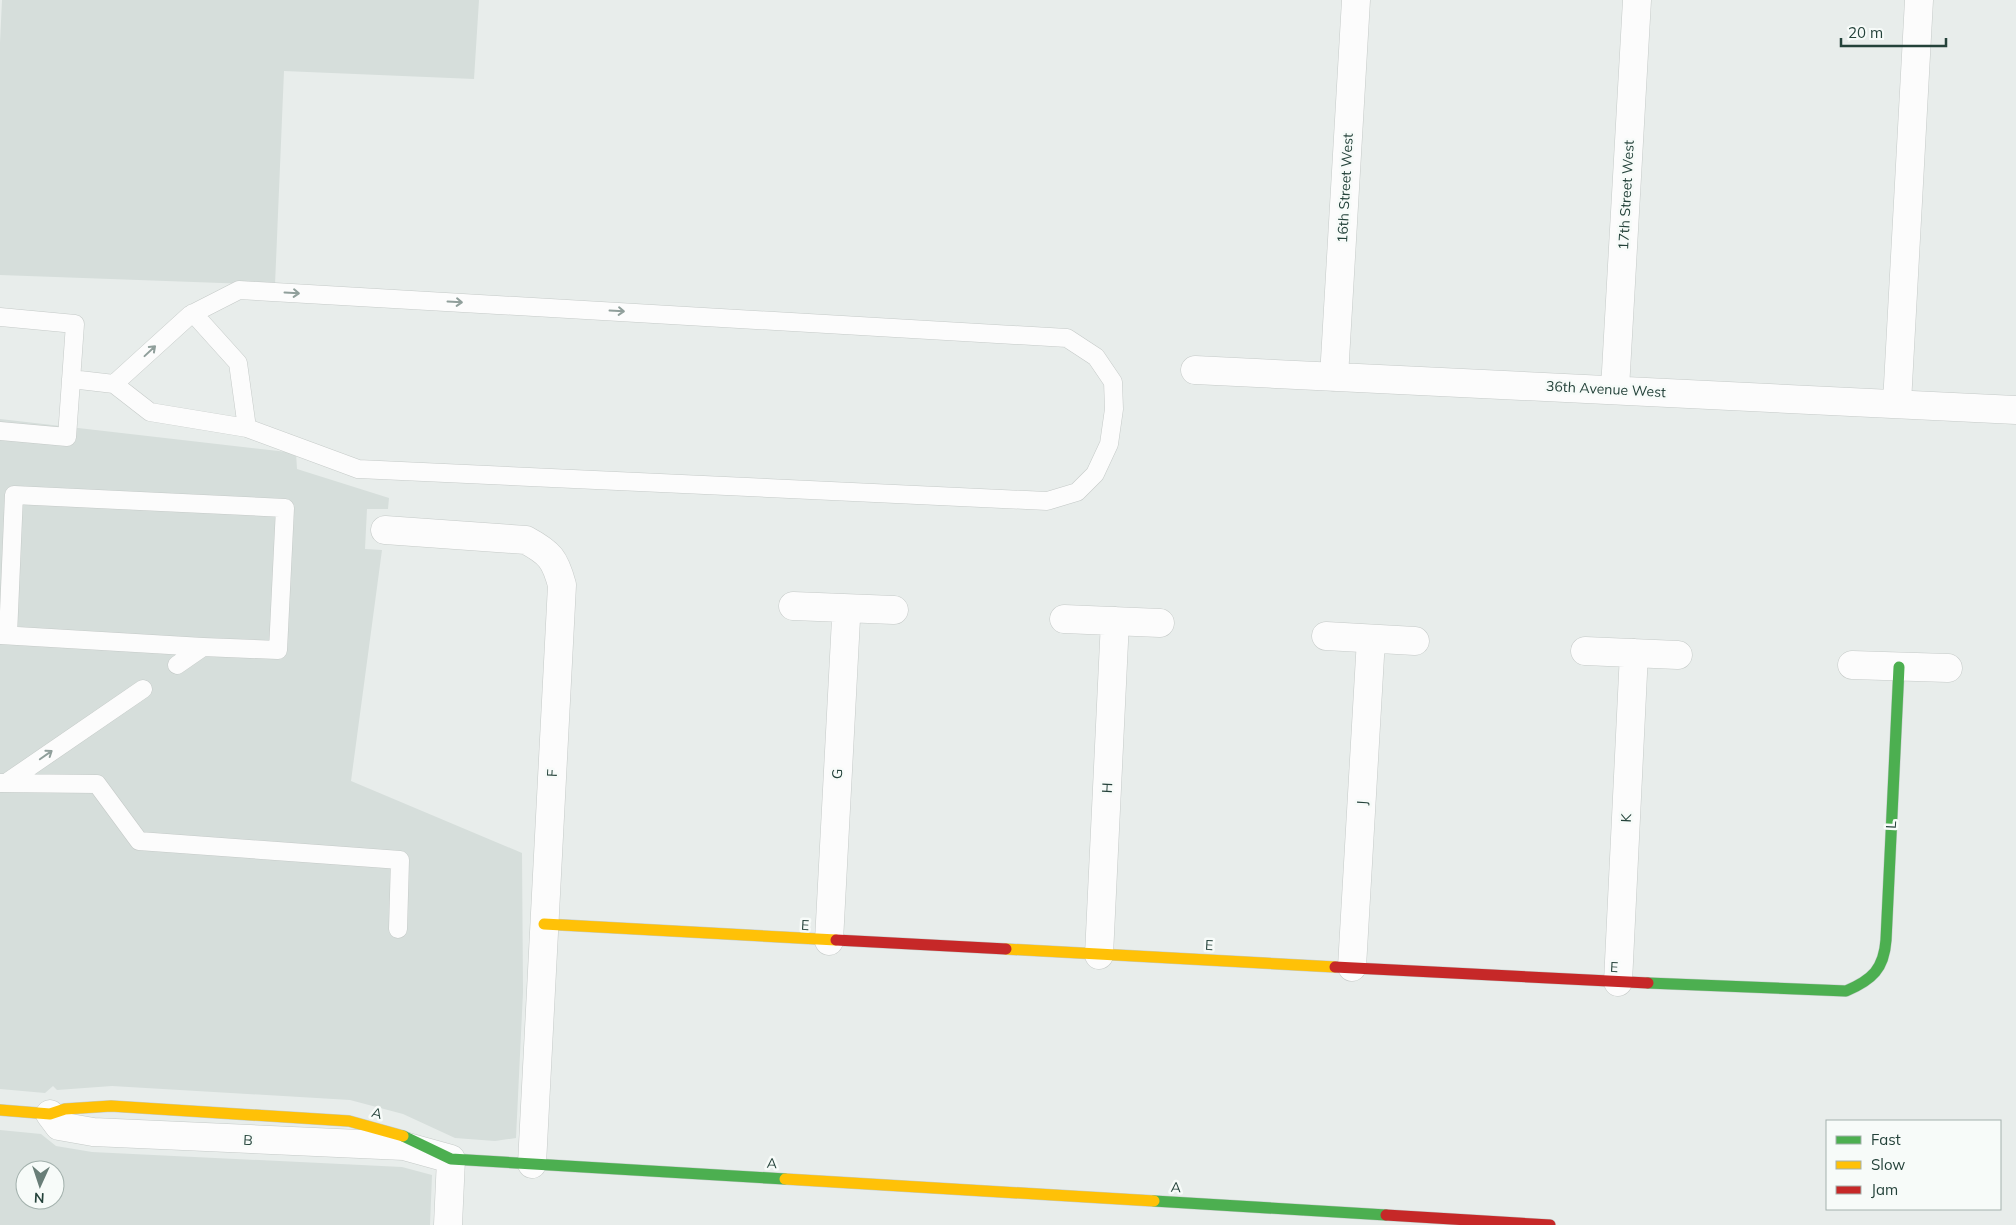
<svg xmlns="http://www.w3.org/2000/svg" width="2016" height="1225" font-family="Mulish,sans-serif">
<rect width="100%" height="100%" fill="#e8edeb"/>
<path fill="#d6dedb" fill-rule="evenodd" d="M2 0H479L474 79 284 71 275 285 0 275V43Z
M0 419 296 453 297 469 389 498 388 509H367L365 549 382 550 351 781 522 853 523 992 516 1138 495 1141 455 1138 403 1114 350 1100 112 1086 57 1090 53 1086 45 1093 0 1089Z
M0 1130 41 1134 56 1146 92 1152 402 1167 432 1175 430 1225H0ZM25 1170H55V1200H25Z"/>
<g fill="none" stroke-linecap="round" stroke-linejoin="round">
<g stroke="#c5cac8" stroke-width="19">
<path id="lane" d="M193 313 238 363 247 428
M0 317 75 324 67 437 0 431
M71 379 114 384 150 412 247 428 358 469 1047 501 1077 492 1095 474 1109 444 1114 409 1113 382 1096 357 1067 338 239 290 190 315 114 384
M0 635 203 647 278 650 285 508 14 495 8 635
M177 665 203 647
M0 783 97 784 139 841 400 860 398 929
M6 783 143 689"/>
</g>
<g stroke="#c5cac8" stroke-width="29">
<path id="street" d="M1195 370 2016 410
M1334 377 1356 0
M1615 389 1637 0
M1897 403 1919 0
M385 530 526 540C550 553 555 559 562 585L532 1164
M793 606 894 610
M1064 619 1160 623
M1326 636 1415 641
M1585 651 1678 655
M1852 665 1948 668
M829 941 846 619 843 608
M1099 955 1115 621
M1352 967 1371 639
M1618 982 1634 653
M50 1114 59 1126 93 1132 404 1146 451 1159 448 1225"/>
</g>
<g stroke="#c3cbc8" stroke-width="12">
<path id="fast" d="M1648 983 1846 991C1872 980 1884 969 1886 940L1899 667
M403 1136 451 1159 785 1179
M1154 1201 1386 1215"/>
</g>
<g stroke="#c3cbc8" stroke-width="12">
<path id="slow" d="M544 924 836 940
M1006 949 1335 967
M0 1110 50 1114 65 1109 111 1106 349 1121 403 1136
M785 1179 1154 1201"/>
</g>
<g stroke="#c3cbc8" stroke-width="12">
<path id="jam" d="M836 940 1006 949
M1335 967 1648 983
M1386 1215 1550 1225"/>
</g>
<use href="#lane" stroke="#fcfcfc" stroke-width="18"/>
<use href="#street" stroke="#fcfcfc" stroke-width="28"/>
<use href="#fast" stroke="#4caf50" stroke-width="11"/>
<use href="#slow" stroke="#ffc107" stroke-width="11"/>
<use href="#jam" stroke="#c62828" stroke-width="11"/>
</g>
<defs><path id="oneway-shaft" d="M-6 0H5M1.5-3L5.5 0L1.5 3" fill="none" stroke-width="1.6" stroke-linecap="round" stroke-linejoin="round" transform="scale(1.25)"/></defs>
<g stroke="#909f9b">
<use href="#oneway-shaft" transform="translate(292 293) rotate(3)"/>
<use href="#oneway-shaft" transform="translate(455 302) rotate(3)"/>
<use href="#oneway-shaft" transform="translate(617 311) rotate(3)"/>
<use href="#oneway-shaft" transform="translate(150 351) rotate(-43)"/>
<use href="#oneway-shaft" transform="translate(46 755) rotate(-35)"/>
</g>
<g text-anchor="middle" stroke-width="5" stroke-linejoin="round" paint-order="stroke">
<g font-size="14" fill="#24423a" stroke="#f7fbf9">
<text transform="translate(1345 188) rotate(-87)" y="5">16th Street West</text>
<text transform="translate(1626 195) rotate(-87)" y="5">17th Street West</text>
<text transform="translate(1606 389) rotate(3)" y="5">36th Avenue West</text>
<text transform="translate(552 773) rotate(-87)" y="5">F</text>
<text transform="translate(837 774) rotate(-87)" y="5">G</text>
<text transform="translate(1107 788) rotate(-87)" y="5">H</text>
<text transform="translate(1362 803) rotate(-87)" y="5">J</text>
<text transform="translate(1626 818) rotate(-87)" y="5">K</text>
<text transform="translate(1891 825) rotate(-87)" y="5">L</text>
<text transform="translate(805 925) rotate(3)" y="5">E</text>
<text transform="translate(1209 945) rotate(3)" y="5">E</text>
<text transform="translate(1614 967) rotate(3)" y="5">E</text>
<text transform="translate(377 1113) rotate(15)" y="5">A</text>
<text transform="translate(248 1140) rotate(3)" y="5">B</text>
<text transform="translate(772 1163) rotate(3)" y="5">A</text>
<text transform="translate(1176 1187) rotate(3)" y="5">A</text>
</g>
</g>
<rect x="1826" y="1120" width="175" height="90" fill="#f7fbf9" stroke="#a3b1ad"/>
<rect x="1836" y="1136" width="25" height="8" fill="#4caf50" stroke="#a3b1ad"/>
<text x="1871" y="1145" font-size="15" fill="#24423a">Fast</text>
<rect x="1836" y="1161" width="25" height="8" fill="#ffc107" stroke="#a3b1ad"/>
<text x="1871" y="1170" font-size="15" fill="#24423a">Slow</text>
<rect x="1836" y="1186" width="25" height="8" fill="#c62828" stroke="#a3b1ad"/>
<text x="1871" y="1195" font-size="15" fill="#24423a">Jam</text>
<g transform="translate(40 1185) rotate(183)"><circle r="24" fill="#f7fbf9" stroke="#a3b1ad"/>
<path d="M0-4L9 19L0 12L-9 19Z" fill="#697e78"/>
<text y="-8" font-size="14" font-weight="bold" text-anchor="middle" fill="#24423a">N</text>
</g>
<path d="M1841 38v8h105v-8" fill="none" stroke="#24423a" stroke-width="2.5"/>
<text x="1848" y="38" font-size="15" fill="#24423a" stroke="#f7fbf9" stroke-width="4" paint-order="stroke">20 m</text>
</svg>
